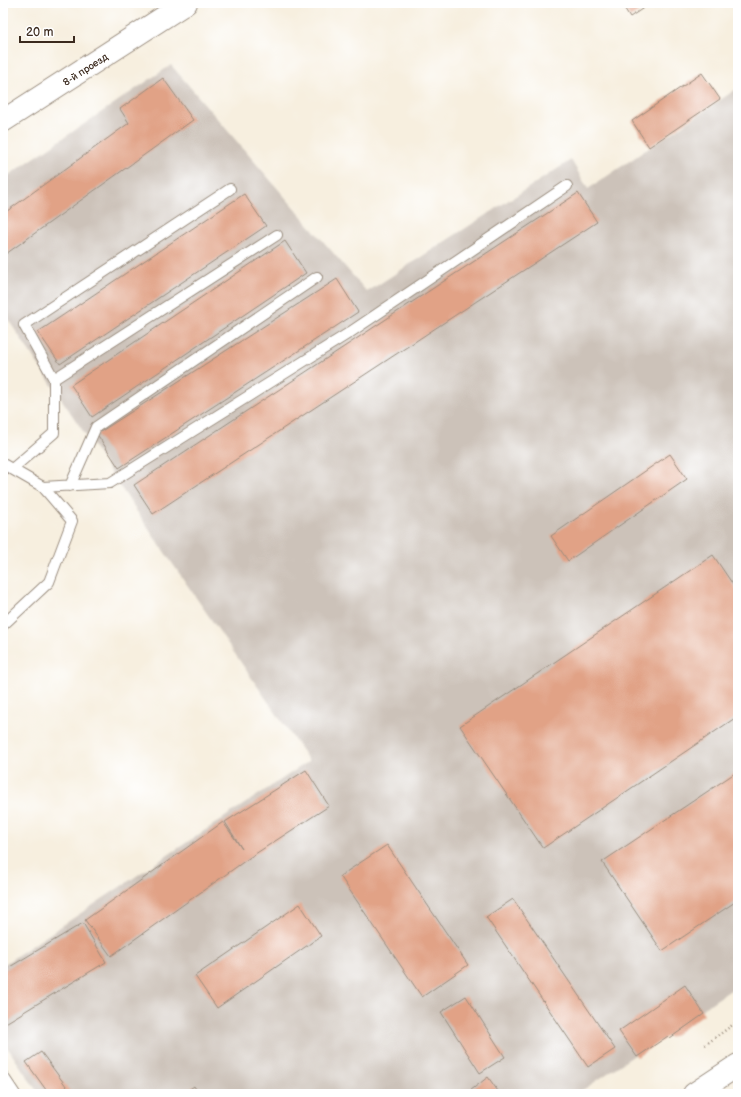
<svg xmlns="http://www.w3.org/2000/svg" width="741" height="1097" font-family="'Balsamiq Sans',sans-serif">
<rect width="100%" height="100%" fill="#fff"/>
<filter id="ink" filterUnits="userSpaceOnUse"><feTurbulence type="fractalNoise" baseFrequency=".025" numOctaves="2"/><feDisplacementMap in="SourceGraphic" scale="8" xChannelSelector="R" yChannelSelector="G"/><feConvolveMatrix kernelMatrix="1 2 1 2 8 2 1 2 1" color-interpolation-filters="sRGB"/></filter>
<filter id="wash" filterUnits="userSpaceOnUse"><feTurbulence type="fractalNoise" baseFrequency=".012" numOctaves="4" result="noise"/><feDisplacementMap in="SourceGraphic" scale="16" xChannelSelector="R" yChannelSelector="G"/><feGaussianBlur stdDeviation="0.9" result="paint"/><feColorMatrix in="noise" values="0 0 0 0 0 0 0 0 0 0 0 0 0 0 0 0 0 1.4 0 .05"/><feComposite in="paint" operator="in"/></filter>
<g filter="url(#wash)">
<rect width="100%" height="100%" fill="#f7efdf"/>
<path fill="#ccc2b9" d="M171 65 367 292 571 160 588 189 738 88V985L577 1094H39L3 1041V965L309 761 152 534 3 312V179Z"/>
<g id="blocks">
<path fill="#e1a286" d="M621 3H651L630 17Z
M702 73 720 99 649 147 632 121Z
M163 78 193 120 3 256V214L129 123 120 109Z
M578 193 597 222 153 514 134 485Z
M244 194 266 226 60 364 38 332Z
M285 241 306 273 92 417 71 385Z
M337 279 358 312 119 468 97 434Z
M670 454 687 479 568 561 551 536Z
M713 555 738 592V716L543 848 460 726Z
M306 770 329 806 249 858 111 956 85 920 223 822 242 849 225 822Z
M738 771V900L662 951 602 862Z
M387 845 468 965 422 997 340 876Z
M513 899 615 1049 588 1067 486 917Z
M300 904 321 936 217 1008 195 976Z
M83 923 106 962 4 1024 3 971Z
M685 985 704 1014 670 1038 668 1036 637 1057 619 1031Z
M466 996 505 1057 480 1073 441 1012Z
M41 1052 72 1094H49L26 1062Z
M488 1077 500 1094H466Z
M194 1086 199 1094H183Z"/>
</g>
</g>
<g filter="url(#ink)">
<use href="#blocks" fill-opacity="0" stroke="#998c7e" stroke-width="1"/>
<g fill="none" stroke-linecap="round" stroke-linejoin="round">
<g stroke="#998c7e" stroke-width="12">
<path id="service" d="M54 379 24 325 230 189
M3 464 43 487 72 521 49 582 3 625
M12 469 54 433V379L277 235
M70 486 96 427 317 277
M43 487 110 483 349 333 567 186
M3 1076 15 1094"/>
</g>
<g stroke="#998c7e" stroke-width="24">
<path id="tertiary" d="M3 121 186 3
M694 1094 738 1065"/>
</g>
<path stroke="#998c7e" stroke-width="2.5" stroke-dasharray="1 3" stroke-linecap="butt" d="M705 1045 738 1021"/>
<use href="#service" stroke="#fff" stroke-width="10"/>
<use href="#tertiary" stroke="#fff" stroke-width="22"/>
</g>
</g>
<g text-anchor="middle" stroke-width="4" stroke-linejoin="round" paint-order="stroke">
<g font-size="10" fill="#3b2a1e" stroke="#fff">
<text transform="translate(85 69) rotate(-33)" y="4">8-й проезд</text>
</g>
</g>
<rect width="741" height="1097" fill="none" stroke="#fff" stroke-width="16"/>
<path d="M20 36v6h54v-6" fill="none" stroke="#3b2a1e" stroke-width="2"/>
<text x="26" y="36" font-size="12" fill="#3b2a1e" stroke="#ffffff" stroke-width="3" paint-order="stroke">20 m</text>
</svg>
